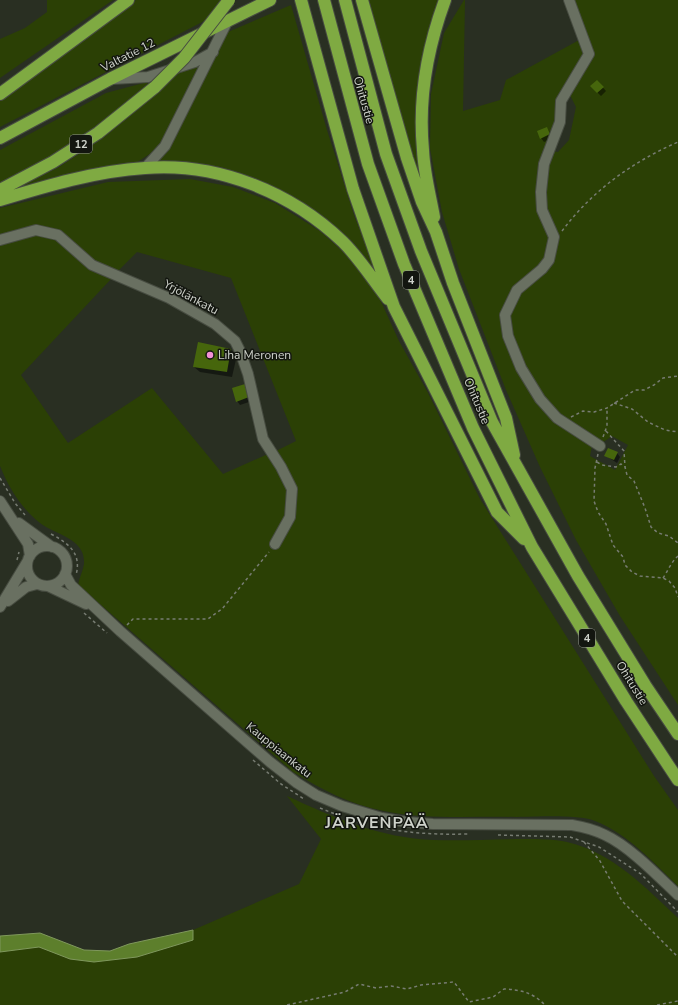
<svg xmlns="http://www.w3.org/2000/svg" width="678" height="1005" font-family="'Nunito Sans',sans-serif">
<rect width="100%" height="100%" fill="#292f22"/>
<path fill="#2b4005" d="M47 0H113L0 78V39L25 28 47 12Z
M136 0H222L208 19 0 127V101Z
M369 0H442L432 25 423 187 392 85Z
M464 0H465L463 111 500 100 506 80 581 39 585 53 558 100 557 121 541 163 538 193 540 212 552 237 547 259 540 268 516 288 507 302 503 315 504 338 520 375 538 403 561 425 592 446 590 456 615 470 628 445 612 436 602 443C588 434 572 425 559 414 531 391 490 326 519 292 539 269 551 276 555 239 556 230 547 219 544 211 540 192 543 168 551 151L558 152 569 140 576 107 569 93 592 54 573 0H678V705L620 616 576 540 540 467 506 390 459 269 442 212 430 148 431 94 444 33Z
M291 5 327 130 355 218 381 279 354 244 314 210 272 186 221 167 160 161 228 32Z
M203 63 162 141 151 153 136 163 11 190 59 167 104 137 178 73Z
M151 81 112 115 38 166 0 184V150L106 93Z
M190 179 233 187 275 203 320 231 346 254 379 297 399 341 428 393 480 499 654 776 678 810V886C653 862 628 834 595 821 577 814 536 817 517 817 473 816 427 820 384 811 351 805 321 789 293 772L78 585C79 578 83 571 84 564 86 538 55 535 40 523 21 508 9 488 0 466V245L37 234 56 239 90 270 112 278 21 375 68 443 152 388 223 474 268 454 289 489 287 517 272 543 277 549 295 518 297 488 276 451 296 441 231 278 137 252 117 272 92 262 37 227 0 235V208L108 182Z
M287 796C335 818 380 838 434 840 464 841 495 839 525 839 538 839 554 839 567 842 612 852 646 888 678 918V1005H0V952L39 947 70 959 94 962 137 957 193 940V930L299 884 321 839Z"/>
<path fill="#5d7f2c" stroke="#7f985c" d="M193 930V940L137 957 94 962 70 959 39 947 0 952V936L40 933 84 950 110 951 129 944Z"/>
<path fill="#0007" d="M597 81 606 91 601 96 591 86Z
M547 128 553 138 544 142 541 138Z
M199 343 231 350 237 355 232 377 200 372 194 367Z
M245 385 248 389 252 401 240 405 237 401Z
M617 453 620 457 617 463 605 455Z"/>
<path fill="#46660c" d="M597 80 604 87 597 93 590 86Z
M547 127 550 134 540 139 537 131Z
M198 342 231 349 227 372 193 367Z
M245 384 249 397 236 402 232 388Z
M608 448 618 452 614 460 604 456Z"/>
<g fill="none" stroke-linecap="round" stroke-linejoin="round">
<g stroke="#474c41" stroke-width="12">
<path id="minor" d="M569 0 589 54 561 101 560 122 544 164 541 192 542 210 554 237 549 260 542 269 517 290 505 315 508 336 521 368 540 399 557 418 600 446
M112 79 148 77 195 62 213 52
M145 168 165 146 228 20
M0 240 36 230 58 235 92 265 169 298 215 324 235 341 240 351 248 374 263 439 281 467 292 489 290 517 275 544
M0 501 28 544 30 556
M19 523 52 547
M27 566a20 20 0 1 1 40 0a20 20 0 1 1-40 0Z
M65 574 71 585 120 631 270 762 297 783 316 795 342 806 382 818 407 822 433 824 572 825C584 827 595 830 605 835 629 846 658 876 678 895
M48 586 86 604
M8 601 26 587 37 584
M0 607 27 562"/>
</g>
<g stroke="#474c41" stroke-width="14">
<path id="highway" d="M301 0 353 189 394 307 497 512 524 539
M324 0 368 164 404 264 473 428 532 547 626 701 678 780
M345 0 386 154 421 251 492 422 578 576 645 685 678 734
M362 0 407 158 422 202 436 232 453 283 506 418 514 455
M0 94 128 0
M0 138 110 79 270 0
M0 190 53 162 98 133 155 87
M0 200C46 186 96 171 145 168 217 162 291 192 343 242 360 259 373 280 388 299
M434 217C430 195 424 173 423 150 418 98 427 49 445 0"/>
</g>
<path stroke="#777c72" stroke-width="1.5" stroke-dasharray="3 3" stroke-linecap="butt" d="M562 231C592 191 632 162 678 142
M614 403 632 409 648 422 665 430 678 432
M571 417 583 411 594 412 607 408 635 390H644L654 385 663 378 678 376
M606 431 624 451 625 467 627 475 634 481 645 508 651 527 658 533 669 536 678 543
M603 437 607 426V408
M598 454 595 468 594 501 598 512 606 524 613 545 623 557 625 565 632 572 640 576 663 578 669 581 675 588 678 597
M597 462 602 465 616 467 621 464 625 467
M0 478 15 503 25 515
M51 534C68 543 82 553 76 575
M17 560 19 552
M663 578C668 571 671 562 678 556
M84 613 107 633
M127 625 133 619H208L222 609 269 552
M253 760 281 784 304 799
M320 808 335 814
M346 818C386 832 425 835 468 834
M498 835 570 837 599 847 641 874 678 912
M584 842 600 861 622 901 678 957
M287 1005 345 992 359 984 376 988 391 986 407 989 421 985 454 982 469 1002 493 997 504 989C521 990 532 992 545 1005
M657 1005 678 1001"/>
<use href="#minor" stroke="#697061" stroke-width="10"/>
<use href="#highway" stroke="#7faa42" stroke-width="12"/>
<g stroke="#474c41" stroke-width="14" stroke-linecap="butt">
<path id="highway-bridge" d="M155 87 184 58 229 0"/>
</g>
<use href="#highway-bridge" stroke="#7faa42" stroke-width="12"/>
</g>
<circle fill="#f291d6" stroke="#131610" stroke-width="1.5" cx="210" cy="355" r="4"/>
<g text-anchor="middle" stroke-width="3" stroke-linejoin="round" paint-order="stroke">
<g fill="#131610" stroke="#979a93" stroke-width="1">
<rect x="70" y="135" width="22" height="18" rx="3"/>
<rect x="403" y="271" width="16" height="18" rx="3"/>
<rect x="579" y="629" width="16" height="18" rx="3"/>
</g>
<g font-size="11" font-weight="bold" fill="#cfd3cb">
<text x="81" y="148">12</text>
<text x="411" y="284">4</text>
<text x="587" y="642">4</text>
</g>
<g font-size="12" fill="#cfd3cb" stroke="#131610">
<text transform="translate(128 55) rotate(-27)" y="4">Valtatie 12</text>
<text transform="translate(364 100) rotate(74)" y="4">Ohitustie</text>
<text transform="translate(191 297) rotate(28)" y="4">Yrjölänkatu</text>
<text transform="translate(477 401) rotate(67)" y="4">Ohitustie</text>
<text transform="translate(632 683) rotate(58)" y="4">Ohitustie</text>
<text transform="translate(279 750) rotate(39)" y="4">Kauppiaankatu</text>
</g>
<g font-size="12" fill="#cfd3cb" stroke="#131610" text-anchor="start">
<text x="218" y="359">Liha Meronen</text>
</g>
<g font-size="16" font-weight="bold" letter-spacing="1" fill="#cfd3cb" stroke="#131610">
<text x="377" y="828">JÄRVENPÄÄ</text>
</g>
</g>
</svg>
